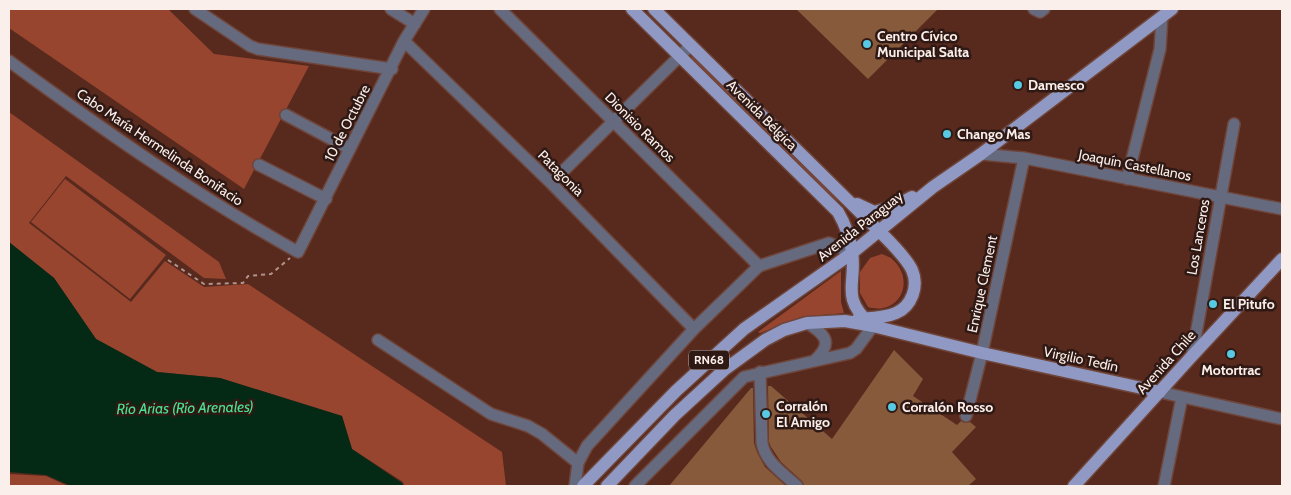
<svg xmlns="http://www.w3.org/2000/svg" width="1291" height="495" font-family="Cabin,sans-serif">
<rect width="100%" height="100%" fill="#58291d"/>
<path fill="#984530" d="M9 9H168L214 54 309 66 244 189 9 28Z
M694 55 838 197V200L836 202 690 58Z
M9 112 219 262 226 279 204 278 66 176 29 223 131 302 165 261 204 287 248 284 502 452 506 486H404L403 482 352 449 342 416 220 378 157 372 96 339 54 278 9 242Z
M65 179 166 255 130 299 31 222Z
M882 254C886 256 891 257 893 260 916 281 899 316 868 307L860 293V272L870 258Z
M841 271V302L844 313 801 317 760 333 758 332Z
M9 474 46 476 68 486H9Z"/>
<path fill="#042a16" d="M9 242 54 278 96 339 157 372 220 378 342 416 352 449 402 483 404 486H71L46 475 9 472Z"/>
<path fill="#865a3b" d="M796 9H938L868 79Z
M894 350 923 379 913 396 957 425 961 421 965 423 970 422 976 427 952 452 976 479 968 486H804L802 481 781 462 771 447 769 442 768 386H771L832 439Z
M751 388H753L754 443 757 452 765 467 786 486H669Z"/>
<g fill="none" stroke-linecap="round" stroke-linejoin="round">
<g stroke="#6f453a" stroke-width="14">
<path id="minor" d="M195 9 250 46 258 49 392 69
M391 9 415 24
M500 9 759 266
M1034 9 1040 12 1044 9
M404 41 551 183 694 329
M9 61C102 129 197 196 298 252L404 41 424 9
M286 115 350 149
M981 154 1024 158 1282 209
M259 165 326 199
M1127 179 1160 49 1162 16
M551 183 691 45
M807 323C827 335 833 344 814 361
M378 340 491 414 528 426 542 434 578 463
M1192 356 1234 124
M760 372 762 443C766 463 783 473 797 486
M1160 392 1282 419
M966 416 982 353 1024 158
M575 486 578 463 587 446 694 329 759 266 829 243 852 253
M635 486 744 377 850 353 856 349 873 326
M1164 486 1182 397"/>
</g>
<g stroke="#6f453a" stroke-width="15">
<path id="major" d="M632 9 838 212C845 224 850 237 852 252 857 283 840 296 869 323
M654 9 879 231C889 241 906 257 912 270 919 286 912 306 896 313 885 318 870 318 858 319
M857 204 874 212 893 207 912 197
M583 486 676 391 744 329 852 253 933 187 981 154 1172 9
M607 486 675 415 724 370 765 340 784 330 807 323 845 321 873 326 982 353 1160 392
M1074 486 1192 356 1282 259"/>
</g>
<path stroke="#b0938c" stroke-width="2" stroke-dasharray="4 4" stroke-linecap="butt" d="M168 260 204 284 243 283 248 276 271 274 290 258"/>
<use href="#minor" stroke="#656a7f" stroke-width="11"/>
<use href="#major" stroke="#9099c3" stroke-width="12"/>
</g>
<g fill="#58c9e3" stroke="#2f1914" stroke-width="2">
<circle cx="867" cy="44" r="5"/>
<circle cx="1018" cy="85" r="5"/>
<circle cx="947" cy="134" r="5"/>
<circle cx="1213" cy="304" r="5"/>
<circle cx="1231" cy="354" r="5"/>
<circle cx="892" cy="407" r="5"/>
<circle cx="766" cy="414" r="5"/>
</g>
<g text-anchor="middle" stroke-width="5" stroke-linejoin="round" paint-order="stroke">
<rect fill="#2f1914" stroke="#beafaa" stroke-width="1" x="689" y="350.5" width="40" height="19" rx="4"/>
<g font-size="12" font-weight="bold" fill="#fbefeb">
<text x="709" y="364">RN68</text>
</g>
<g font-size="14" font-weight="bold" fill="#fbefeb" stroke="#2f1914" text-anchor="start">
<text x="877" y="41">Centro Cívico<tspan x="877" dy="16">Municipal Salta</tspan></text>
<text x="1028" y="90">Damesco</text>
<text x="957" y="139">Chango Mas</text>
<text x="1223" y="309">El Pitufo</text>
<text x="1231" y="375" text-anchor="middle">Motortrac</text>
<text x="776" y="411">Corralón<tspan x="776" dy="16">El Amigo</tspan></text>
<text x="902" y="412">Corralón Rosso</text>
</g>
<g font-size="14" fill="#fbefeb" stroke="#2f1914">
<text transform="translate(762 115) rotate(45)" y="5">Avenida Bélgica</text>
<text transform="translate(347 123) rotate(-63)" y="5">10 de Octubre</text>
<text transform="translate(640 127) rotate(45)" y="5">Dionisio Ramos</text>
<text transform="translate(160 147) rotate(34)" y="5">Cabo María Hermelinda Bonifacio</text>
<text transform="translate(1135 165) rotate(11)" y="5">Joaquín Castellanos</text>
<text transform="translate(561 173) rotate(45)" y="5">Patagonia</text>
<text transform="translate(860 226) rotate(-38)" y="5">Avenida Paraguay</text>
<text transform="translate(1198 237) rotate(-80)" y="5">Los Lanceros</text>
<text transform="translate(982 284) rotate(-78)" y="5">Enrique Clement</text>
<text transform="translate(1081 359) rotate(12)" y="5">Virgilio Tedín</text>
<text transform="translate(1166 362) rotate(-48)" y="5">Avenida Chile</text>
</g>
<g font-size="15" font-style="italic" fill="#48e290" stroke="#2f1914">
<text transform="translate(185 408) rotate(-1)" y="5">Río Arias (Río Arenales)</text>
</g>
</g>
<rect width="1291" height="495" fill="none" stroke="#fbefeb" stroke-width="20"/>
</svg>
